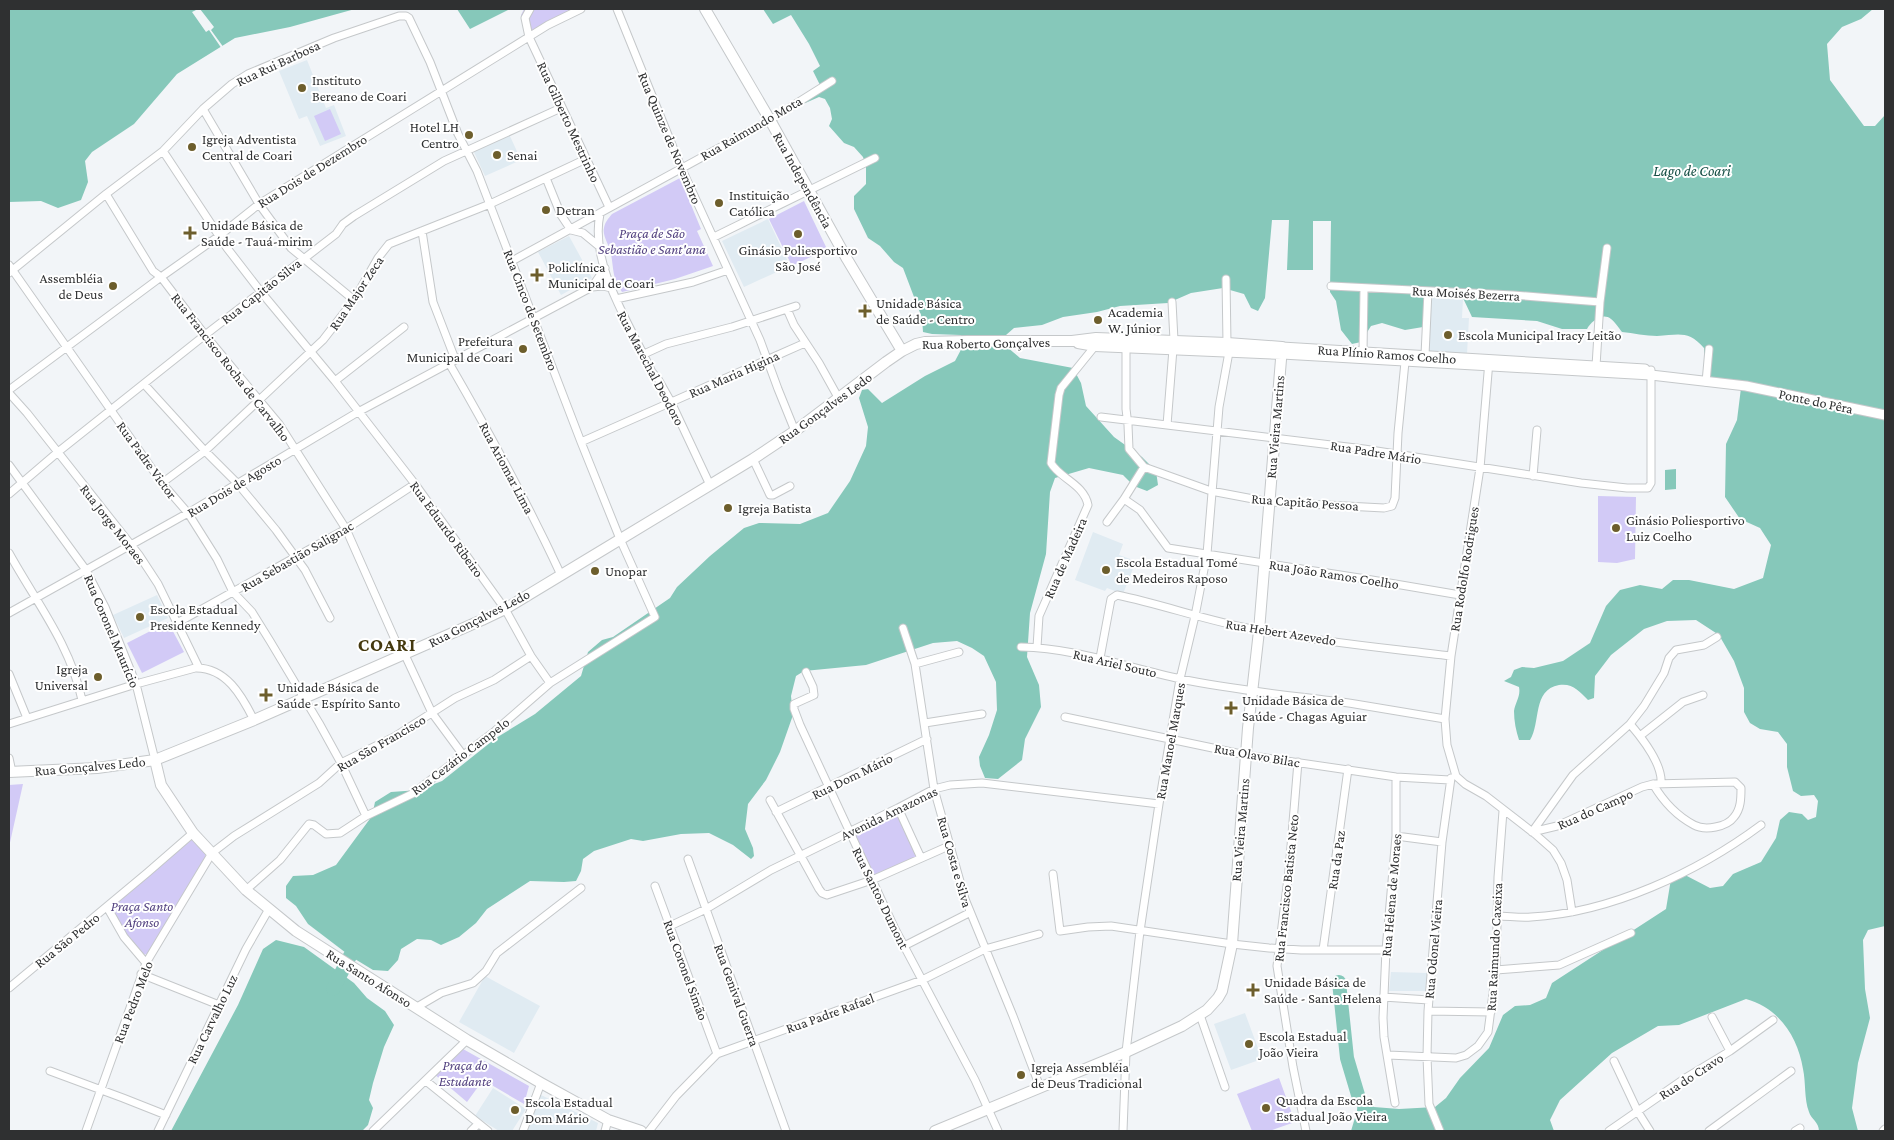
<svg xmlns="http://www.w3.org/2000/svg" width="1894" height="1140" font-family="'Crimson Pro',serif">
<rect width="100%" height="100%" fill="#f2f5f8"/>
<path fill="#e0ebf2" d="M307 60 326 108 334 105 346 136 320 146 307 116 299 119 279 71Z
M509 134 521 160 485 176 473 150Z
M768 219 790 266 744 287 722 241Z
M569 236 592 278 561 295 538 252Z
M1430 296 1463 298 1462 318H1469L1467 354 1427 351Z
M1093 532 1123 544 1119 555 1136 561 1123 594 1107 588 1105 591 1075 580Z
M157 595 168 618 124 638 113 615Z
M1391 972 1427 973 1425 991H1389Z
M485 976 540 1006 514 1053 459 1022Z
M1245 1013 1262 1059 1231 1070 1214 1024Z
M493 1088 526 1109 512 1131H499L475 1116Z
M539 1094 598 1123 596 1131H527Z"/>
<path fill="#d2caf6" d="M524 9H577L531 31 524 29 521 15Z
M330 109 341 134 325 141 314 116Z
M680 178 701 229 697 231 713 266 675 279 622 292C612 276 614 271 611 254 610 246 602 236 604 228 605 222 608 219 612 214Z
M804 201 827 249 792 266 769 219Z
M1598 496 1636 497 1635 559 1617 563 1598 562Z
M168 622 184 652 142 673 127 643Z
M23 784 9 847V785Z
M896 812 918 857 873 876 853 832Z
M191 840H195L205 853V859L148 954 141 955 126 936 111 908Z
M463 1049 529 1086 524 1104 483 1080 467 1102 434 1074Z
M1279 1078 1295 1122 1269 1131H1252L1237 1094Z"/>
<path fill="#86c8ba" d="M9 9H355L290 27 235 38 177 74 134 124 92 152 85 161 88 182 81 200 58 208 41 201 9 202Z
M457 9H510L470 29Z
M763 9H1873L1861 19 1842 27 1827 44 1830 80 1864 126H1875L1885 115V926L1868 930 1863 940 1865 989 1870 1018 1858 1063 1852 1108 1858 1131H1819C1819 1122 1811 1119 1809 1112 1804 1099 1806 1083 1803 1069 1798 1037 1779 1008 1746 999L1679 1025 1658 1026 1612 1053 1560 1100 1550 1120 1554 1131H1351L1357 1111 1358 1095 1363 1097 1374 1107 1399 1109 1435 1107 1446 1098 1460 1078 1489 1048 1503 1015 1515 1006 1530 1005 1546 998 1552 983 1666 909 1671 879 1685 875 1710 888 1723 886 1733 874 1761 862 1776 838 1780 820 1789 812 1802 814 1808 820 1816 817 1818 801 1814 795 1801 796 1793 791 1787 767V744L1778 732 1760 729 1750 723 1744 712V688L1734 661 1719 635 1696 620 1667 621 1644 629 1611 655 1595 676 1594 698 1588 700C1579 691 1573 683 1559 685 1532 690 1541 723 1530 740H1519C1516 731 1514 721 1514 711 1515 703 1521 696 1519 687L1504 681 1511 677 1514 670 1522 667 1534 668 1563 661 1590 643 1606 606 1620 590 1640 585 1662 589 1673 580H1689L1734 589 1763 578 1771 545 1760 528 1740 519 1725 497 1726 444 1737 420 1741 388 1715 385 1704 373V348C1688 330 1679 335 1657 336 1646 336 1633 333 1622 332 1619 328 1615 322 1611 319 1602 312 1591 322 1587 329H1562L1537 321 1472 317 1463 298 1430 296 1429 326 1405 330 1382 323 1371 326 1361 342 1352 344 1341 330 1336 301 1330 292 1331 221H1313V270H1287L1289 220H1272L1265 298 1258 311 1251 308 1244 294 1223 288 1191 293 1168 303 1120 306 1097 312 1063 317 1042 325 1014 328 1006 335 1007 347 1020 358 1073 368 1081 383 1086 406 1114 437 1142 457 1156 471 1158 485 1147 491 1134 486 1123 475 1089 468 1055 478 1050 492 1046 554 1030 613 1027 657 1039 685 1041 707 1025 739 1022 760 998 779 985 778 980 766 979 757 989 735 997 710 996 682 984 656 972 648 957 641 933 643 866 665 804 671 796 676 791 696 793 715 780 752 766 780 748 804 745 829 753 848 754 856 751 859 733 845 709 833 681 834 643 841 631 839 594 851 583 859 581 871 576 881 564 882 530 881 487 909 476 923 459 937 441 945 431 940 417 939 401 949 398 960 388 971 373 970 350 956 308 924 296 906 286 898V886L293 876 313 875 336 865 372 816 375 802 391 792 419 790 442 781 496 738 535 714 581 676 588 652 602 640 613 637 670 598 677 587 710 556 744 528 759 523 800 524 828 513 850 481 866 446 868 427 859 398 862 390 868 389 882 403 925 376 955 361 964 344 961 335 932 334 923 332 922 318 903 268 894 262 880 246 868 238 854 209V196L866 184V167L863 157 854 147 844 143 829 126 832 119 830 108 825 99 819 97 803 104 800 97 820 85 813 71 820 66 809 44 791 15 773 24Z
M1676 469V489L1665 490V470Z
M276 940 304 947 354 983 367 998 385 1011 394 1025 384 1047 373 1083 369 1100 373 1108 368 1125 362 1131H171L238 1005 263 949Z"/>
<path fill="#f2f5f8" d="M198 9H200L214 27 211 30 224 48 222 49 209 30 206 32 192 12Z"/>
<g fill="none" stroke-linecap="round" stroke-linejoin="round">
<path stroke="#86c8ba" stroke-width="14" d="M1339 982 1347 1058 1358 1095
M333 989 350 956"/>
<g stroke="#c5c8ca" stroke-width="9">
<path id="minor" d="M530 9 525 18 529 37 609 207
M617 9 681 167 760 340 778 389 795 431
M203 109 259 204 291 248 354 300
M163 151 227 248 261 292 335 381 415 484 505 609 531 656 550 683
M546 178 561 215 571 230
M106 194 153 271 161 277 205 335 279 424 346 529 397 644 405 655 432 713 463 755
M600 214C589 265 631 326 652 372L658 379 671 402 710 485
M571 230 583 233 600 247
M422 231 433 302 455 359
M714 237 875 158
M512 261 770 120 832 81
M9 265 162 483 188 513 217 559 233 592 252 612 270 641 319 723 341 763 366 816
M9 273 106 194 163 151 203 109 232 84 248 74 334 38 399 16H406L409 18 430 62 458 134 477 171 581 442 620 539 655 617 550 683 495 731 412 794 366 816 340 833 326 834 314 825 309 824 280 860 246 890
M1226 279 1227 343
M1331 286 1513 295 1600 302
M592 287 605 268
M616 299 693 282 728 270
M1172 302 1174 340
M787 309 794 325 819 363 839 399
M1126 347V409L1128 425 1129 449 1144 467 1211 491 1269 502 1384 508 1392 506 1395 498 1398 433 1405 362
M1363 352 1364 288
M644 354 666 344 732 327 796 306
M1425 355 1428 291
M1489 361 1480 468 1451 656 1445 719 1447 745 1456 776 1465 784 1486 796 1535 834 1553 850 1561 863 1567 880 1572 912
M449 363C489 432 527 502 561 575
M1596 366 1600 302 1607 248
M335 381 404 327
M1706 382 1709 349
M144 384 205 451 238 484 276 530 305 570 330 618
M9 390 161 277 219 236 259 204 548 25 581 9
M9 393 27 413 139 555 158 584 199 668
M1101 417 1364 449 1581 483 1627 488H1648L1651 483V370
M1167 425 1173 349
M581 442 805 343
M753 459 770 495H773L790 486
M9 465 86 570 105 607 136 684 155 760
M1144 467 1124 499 1140 510 1168 548 1366 579 1460 595
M1533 476 1537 430
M162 483 205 451 323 340 354 300 378 258 389 244 490 204 586 159
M9 494 58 452 205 335 336 234 343 224 354 216 444 161 561 108
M1107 522 1124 499
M9 553C36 602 70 644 82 700
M9 613 188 513 358 412 592 287 603 286 611 288
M177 623 346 529 415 484
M903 628 915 664 934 789 965 899 1013 1016 1040 1087
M1021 647C1076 648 1128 668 1181 679 1239 691 1297 696 1355 704 1385 709 1415 714 1445 719
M1037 647 1039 616 1088 505C1084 484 1059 478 1051 463L1059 395 1061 388 1095 346V342
M1100 658 1111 599 1117 595C1165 605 1210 622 1258 630 1320 642 1387 648 1451 656
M915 664 959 652
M806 672 813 687 814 695 794 704V709L800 725 894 927 975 1080 998 1131
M9 674 27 718
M1065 717 1246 755 1396 777 1450 780
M925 723 982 714
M9 724 136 684 195 668C226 667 242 696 254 720
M1630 724C1642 738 1663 765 1661 784
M1640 736 1683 702 1703 695
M9 758 12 772
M1298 762 1289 870 1277 966 1293 1067 1306 1131
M770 800 819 889 822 893 827 895 872 880 951 845
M898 808 921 858
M776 812 927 739
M1532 832 1557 826 1642 787 1653 784 1735 782 1741 788C1741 798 1741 809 1734 817 1727 827 1705 831 1694 825 1677 816 1663 801 1653 784
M1532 832 1573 775 1630 724 1644 706 1664 673 1669 658 1676 650 1704 645 1717 637
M1396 836 1442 842
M688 859 786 1131
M1053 874 1060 931 1088 927 1111 926 1232 944 1269 948 1301 950H1386
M655 886 717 1054
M107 907 124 937 146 963
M1497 916C1508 916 1520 918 1531 917 1610 913 1698 872 1761 825
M670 926 706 909 771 870 898 808 934 789 950 785 982 783 1159 804
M904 946 969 913
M1323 950 1348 769
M1496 970 1559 965 1631 933
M141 974 219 1005
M9 988 147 873 193 833
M1383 997 1429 1000
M417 1007 441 993 473 983 486 971 497 953 581 888
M1428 1011 1491 1012
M1200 1015 1225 1087
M1712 1017 1730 1051
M1388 1055 1456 1058 1466 1055 1478 1046 1488 1032 1496 970 1498 877 1503 811
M1614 1061 1638 1112 1650 1131
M50 1071 123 1098 166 1115
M426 1081 488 1131
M1395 1103 1384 1037 1383 1018 1386 950 1396 836V777
M86 1131 146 963 212 853 234 836 319 783 341 763 394 737 455 698 494 680 531 656
M158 1131 246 949 269 909
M373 1131 467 1040
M471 1131 478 1124
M523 1131 541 1083
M605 1131 608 1120
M649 1131 676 1096 717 1054 922 980 985 949 1039 934
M1123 1131 1126 1052 1140 931 1159 804 1180 679 1195 616 1207 554 1219 407 1229 352
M1440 1131 1429 1104 1427 1057 1428 1011 1442 842 1451 778
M1609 1131 1687 1077 1730 1051 1773 1020
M1709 1131 1791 1071
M1795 1131 1800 1128
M1883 1131 1885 1129"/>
</g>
<g stroke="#c5c8ca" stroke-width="11">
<path id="tertiary" d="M1282 347 1645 369
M1282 354 1651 375 1746 386 1885 415"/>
</g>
<g stroke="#c5c8ca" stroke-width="12">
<path id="secondary" d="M705 9 770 120 847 259 902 351
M1078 343 1095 346 1282 354
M155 760 161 785 193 833 246 890 296 931 467 1040 541 1083 608 1120 641 1131
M9 772 97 768 155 760 254 720 482 620 505 609 596 554 753 459 795 431 886 362 902 351 916 344 925 342 967 341H1072L1096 338 1227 343 1282 347 1259 631 1248 728 1232 944 1222 991 1218 998 1207 1010 1182 1026 1126 1052 935 1131"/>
</g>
<use href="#minor" stroke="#fff" stroke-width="7"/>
<use href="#tertiary" stroke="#fff" stroke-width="9"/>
<use href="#secondary" stroke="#fff" stroke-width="10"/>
</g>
<g fill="#6d5e2c" stroke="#fff" stroke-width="2">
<circle cx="302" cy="88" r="5"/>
<circle cx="469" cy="135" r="5"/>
<circle cx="192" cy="147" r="5"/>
<circle cx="497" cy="155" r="5"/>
<circle cx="719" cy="203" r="5"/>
<circle cx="546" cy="210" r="5"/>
<path d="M187.5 225.5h5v5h5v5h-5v5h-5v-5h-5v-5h5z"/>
<circle cx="798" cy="234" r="5"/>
<path d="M534.5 267.5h5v5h5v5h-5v5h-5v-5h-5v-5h5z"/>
<circle cx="113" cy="286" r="5"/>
<path d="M862.5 303.5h5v5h5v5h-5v5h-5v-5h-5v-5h5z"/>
<circle cx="1098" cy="320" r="5"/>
<circle cx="1448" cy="335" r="5"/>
<circle cx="523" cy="349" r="5"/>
<circle cx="728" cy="508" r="5"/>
<circle cx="1616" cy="528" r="5"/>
<circle cx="1106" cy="570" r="5"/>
<circle cx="595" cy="571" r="5"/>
<circle cx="140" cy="617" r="5"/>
<circle cx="98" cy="677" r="5"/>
<path d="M263.5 687.5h5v5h5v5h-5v5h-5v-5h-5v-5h5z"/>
<path d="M1228.5 700.5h5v5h5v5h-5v5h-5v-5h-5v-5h5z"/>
<path d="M1250.5 982.5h5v5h5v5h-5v5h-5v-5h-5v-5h5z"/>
<circle cx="1249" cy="1044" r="5"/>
<circle cx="1021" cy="1075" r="5"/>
<circle cx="1266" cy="1108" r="5"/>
<circle cx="515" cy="1110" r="5"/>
</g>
<g text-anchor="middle" stroke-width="4" stroke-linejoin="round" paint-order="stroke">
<g font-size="14" fill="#2f3031" stroke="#fff">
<text transform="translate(278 63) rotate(-25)" y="5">Rua Rui Barbosa</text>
<text transform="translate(569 122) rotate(65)" y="5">Rua Gilberto Mestrinho</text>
<text transform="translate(751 128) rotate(-30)" y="5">Rua Raimundo Mota</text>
<text transform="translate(670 138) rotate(67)" y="5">Rua Quinze de Novembro</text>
<text transform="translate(312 171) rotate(-32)" y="5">Rua Dois de Dezembro</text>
<text transform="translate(803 180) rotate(61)" y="5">Rua Independência</text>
<text transform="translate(261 291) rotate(-38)" y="5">Rua Capitão Silva</text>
<text transform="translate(356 293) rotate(-56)" y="5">Rua Major Zeca</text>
<text transform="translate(1466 293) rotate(3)" y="5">Rua Moisés Bezerra</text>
<text transform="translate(531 310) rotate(69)" y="5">Rua Cinco de Setembro</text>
<text transform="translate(986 343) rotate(-1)" y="5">Rua Roberto Gonçalves</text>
<text transform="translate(1387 354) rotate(4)" y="5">Rua Plínio Ramos Coelho</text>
<text transform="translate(231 367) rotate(52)" y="5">Rua Francisco Rocha de Carvalho</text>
<text transform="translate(651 368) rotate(62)" y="5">Rua Marechal Deodoro</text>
<text transform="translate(734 374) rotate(-24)" y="5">Rua Maria Higina</text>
<text transform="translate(1816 401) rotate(12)" y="5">Ponte do Pêra</text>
<text transform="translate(825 408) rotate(-36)" y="5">Rua Gonçalves Ledo</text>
<text transform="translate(1275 427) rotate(-85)" y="5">Rua Vieira Martins</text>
<text transform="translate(1376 452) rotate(9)" y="5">Rua Padre Mário</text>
<text transform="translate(147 460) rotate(54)" y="5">Rua Padre Victor</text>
<text transform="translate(507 468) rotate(62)" y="5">Rua Ariomar Lima</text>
<text transform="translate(234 486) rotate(-31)" y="5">Rua Dois de Agosto</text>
<text transform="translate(1305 502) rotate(4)" y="5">Rua Capitão Pessoa</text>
<text transform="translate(113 524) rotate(52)" y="5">Rua Jorge Moraes</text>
<text transform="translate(447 529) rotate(54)" y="5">Rua Eduardo Ribeiro</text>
<text transform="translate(297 556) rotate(-30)" y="5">Rua Sebastião Salignac</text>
<text transform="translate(1065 558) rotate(-66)" y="5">Rua de Madeira</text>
<text transform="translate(1464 569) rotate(-81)" y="5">Rua Rodolfo Rodrigues</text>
<text transform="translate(1334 574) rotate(9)" y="5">Rua João Ramos Coelho</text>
<text transform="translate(479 618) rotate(-27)" y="5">Rua Gonçalves Ledo</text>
<text transform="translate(112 631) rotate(67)" y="5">Rua Coronel Maurício</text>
<text transform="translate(1281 632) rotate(9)" y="5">Rua Hebert Azevedo</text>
<text transform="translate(1115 663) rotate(13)" y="5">Rua Ariel Souto</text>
<text transform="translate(1170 741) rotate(-80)" y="5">Rua Manoel Marques</text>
<text transform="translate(381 743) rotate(-30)" y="5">Rua São Francisco</text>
<text transform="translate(1257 755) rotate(10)" y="5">Rua Olavo Bilac</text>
<text transform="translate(460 756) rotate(-37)" y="5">Rua Cezário Campelo</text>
<text transform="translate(90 766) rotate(-5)" y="5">Rua Gonçalves Ledo</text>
<text transform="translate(852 776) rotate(-26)" y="5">Rua Dom Mário</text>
<text transform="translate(1595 809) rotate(-24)" y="5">Rua do Campo</text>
<text transform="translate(889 813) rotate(-26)" y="5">Avenida Amazonas</text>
<text transform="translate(1240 830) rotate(-85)" y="5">Rua Vieira Martins</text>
<text transform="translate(1336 860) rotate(-82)" y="5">Rua da Paz</text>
<text transform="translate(955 862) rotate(74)" y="5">Rua Costa e Silva</text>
<text transform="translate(1286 888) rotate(-84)" y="5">Rua Francisco Batista Neto</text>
<text transform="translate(1391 895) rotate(-85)" y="5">Rua Helena de Moraes</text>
<text transform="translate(881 898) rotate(64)" y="5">Rua Santos Dumont</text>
<text transform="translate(67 940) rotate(-39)" y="5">Rua São Pedro</text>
<text transform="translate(1494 947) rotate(-87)" y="5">Rua Raimundo Caxeixa</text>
<text transform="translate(1433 949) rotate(-85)" y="5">Rua Odonel Vieira</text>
<text transform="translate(686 970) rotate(70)" y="5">Rua Coronel Simão</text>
<text transform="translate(369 978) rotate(32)" y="5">Rua Santo Afonso</text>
<text transform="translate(737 995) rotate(70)" y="5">Rua Genival Guerra</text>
<text transform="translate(133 1002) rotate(-69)" y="5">Rua Pedro Melo</text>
<text transform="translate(830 1013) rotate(-20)" y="5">Rua Padre Rafael</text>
<text transform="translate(212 1019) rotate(-64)" y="5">Rua Carvalho Luz</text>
<text transform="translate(1691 1076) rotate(-33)" y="5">Rua do Cravo</text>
</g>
<g font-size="14" fill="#2f3031" stroke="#fff" text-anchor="start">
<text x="312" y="85">Instituto<tspan x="312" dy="16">Bereano de Coari</tspan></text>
<text x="459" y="132" text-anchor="end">Hotel LH<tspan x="459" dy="16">Centro</tspan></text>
<text x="202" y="144">Igreja Adventista<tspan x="202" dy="16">Central de Coari</tspan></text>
<text x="507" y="160">Senai</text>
<text x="729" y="200">Instituição<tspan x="729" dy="16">Católica</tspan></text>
<text x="556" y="215">Detran</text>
<text x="201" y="230">Unidade Básica de<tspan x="201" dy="16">Saúde - Tauá-mirim</tspan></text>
<text x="798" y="255" text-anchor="middle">Ginásio Poliesportivo<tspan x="798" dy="16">São José</tspan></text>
<text x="548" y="272">Policlínica<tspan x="548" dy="16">Municipal de Coari</tspan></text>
<text x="103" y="283" text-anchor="end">Assembléia<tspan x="103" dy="16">de Deus</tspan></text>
<text x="876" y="308">Unidade Básica<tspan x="876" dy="16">de Saúde - Centro</tspan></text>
<text x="1108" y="317">Academia<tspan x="1108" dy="16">W. Júnior</tspan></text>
<text x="1458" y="340">Escola Municipal Iracy Leitão</text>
<text x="513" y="346" text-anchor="end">Prefeitura<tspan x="513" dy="16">Municipal de Coari</tspan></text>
<text x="738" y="513">Igreja Batista</text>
<text x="1626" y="525">Ginásio Poliesportivo<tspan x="1626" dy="16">Luiz Coelho</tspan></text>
<text x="1116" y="567">Escola Estadual Tomé<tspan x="1116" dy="16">de Medeiros Raposo</tspan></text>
<text x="605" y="576">Unopar</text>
<text x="150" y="614">Escola Estadual<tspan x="150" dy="16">Presidente Kennedy</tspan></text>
<text x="88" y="674" text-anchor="end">Igreja<tspan x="88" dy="16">Universal</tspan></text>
<text x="277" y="692">Unidade Básica de<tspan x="277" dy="16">Saúde - Espírito Santo</tspan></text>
<text x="1242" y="705">Unidade Básica de<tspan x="1242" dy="16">Saúde - Chagas Aguiar</tspan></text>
<text x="1264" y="987">Unidade Básica de<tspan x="1264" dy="16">Saúde - Santa Helena</tspan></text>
<text x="1259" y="1041">Escola Estadual<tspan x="1259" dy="16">João Vieira</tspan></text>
<text x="1031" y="1072">Igreja Assembléia<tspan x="1031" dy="16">de Deus Tradicional</tspan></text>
<text x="1276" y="1105">Quadra da Escola<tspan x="1276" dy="16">Estadual João Vieira</tspan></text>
<text x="525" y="1107">Escola Estadual<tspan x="525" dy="16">Dom Mário</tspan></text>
</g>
<g font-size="14" font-style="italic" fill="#534280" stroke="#fff">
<text x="652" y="238">Praça de São<tspan x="652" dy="16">Sebastião e Sant'ana</tspan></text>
<text x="142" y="911">Praça Santo<tspan x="142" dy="16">Afonso</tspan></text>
<text x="465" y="1070">Praça do<tspan x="465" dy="16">Estudante</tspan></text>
</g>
<g font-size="15" font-style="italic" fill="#154e44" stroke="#fff">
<text x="1692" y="176">Lago de Coari</text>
</g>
<g font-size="19" font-weight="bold" letter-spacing="1" fill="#43380e" stroke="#fff">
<text x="387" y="651">COARI</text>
</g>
</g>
<rect width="1894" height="1140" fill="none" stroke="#2f3031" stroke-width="20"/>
</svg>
